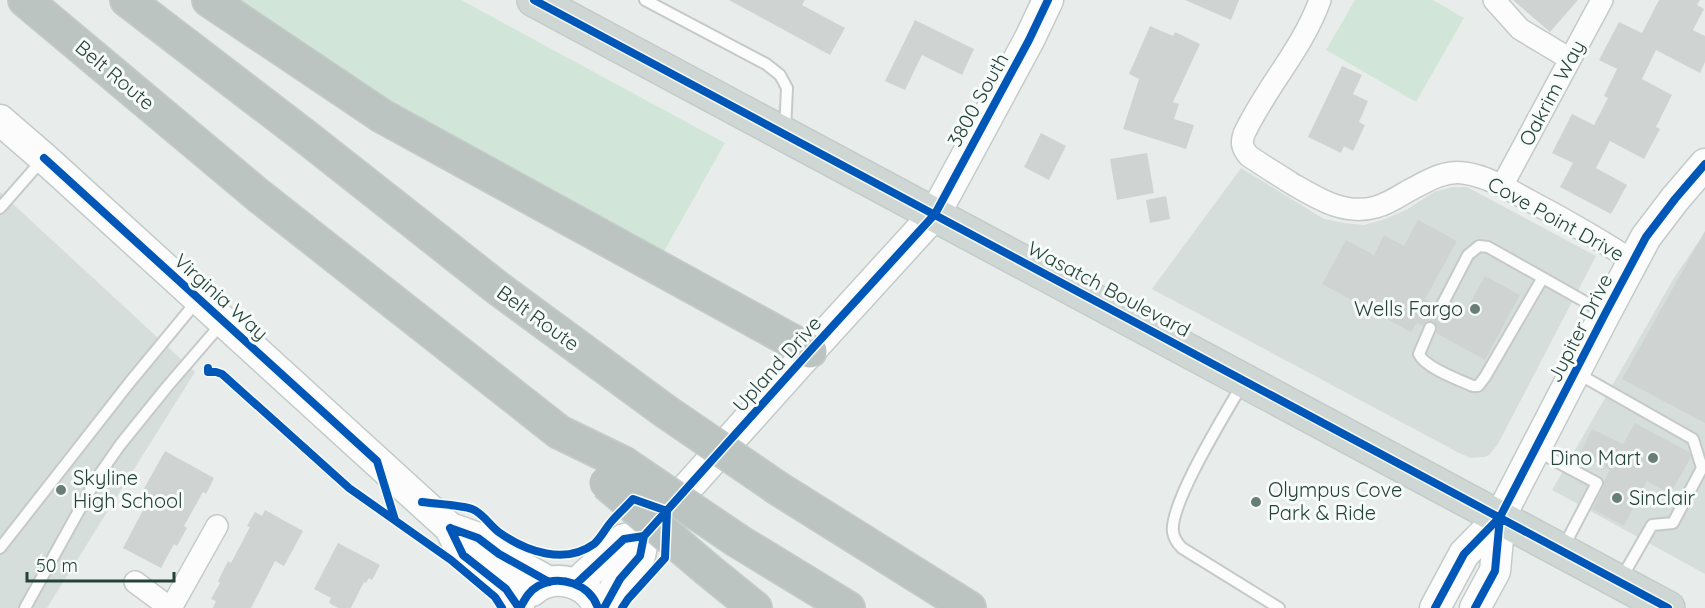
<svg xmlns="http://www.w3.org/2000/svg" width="1705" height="608" font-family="Quicksand,sans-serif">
<rect width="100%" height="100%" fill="#e8edeb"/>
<path fill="#d6dedb" d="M1241 168 1324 219 1344 223 1364 225 1385 219 1406 210 1434 192 1453 187H1467L1596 256 1498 444 1489 455 1484 457 1471 458 1461 454 1152 289Z
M0 192 195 372 47 608H0Z
M1705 232V574L1552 490 1674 278Z"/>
<path fill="#d1e6d8" d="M238 0H461L725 143 662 255 389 106Z
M1355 0H1433L1464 18 1416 102 1326 50Z"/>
<path fill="#cfd4d2" d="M729 0H805L802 5 845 28 830 55Z
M1185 0H1239L1231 20Z
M1513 0H1578L1550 32Z
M1659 0H1700L1697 5 1704 9 1693 30 1705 36V62L1700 73 1656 50 1642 79 1672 95 1656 127 1660 129 1644 159 1610 141 1596 168 1627 185 1611 214 1560 187 1573 163 1552 153 1572 114 1594 125 1608 98 1604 96 1617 69 1599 60 1619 22 1642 33Z
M915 20 974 49 962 75 922 55 905 90 885 81Z
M1150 26 1173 36 1175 32 1200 44 1173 102 1179 104 1174 119 1194 125 1186 149 1123 129 1139 79 1129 74Z
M1342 66 1362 75 1353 94 1368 101 1359 122 1365 125 1353 151 1344 146 1341 153 1308 137Z
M1041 133 1066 146 1049 180 1024 167Z
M1147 153 1154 193 1117 200 1110 159Z
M1166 196 1170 219 1150 223 1146 200Z
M1418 220 1457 241 1425 299 1434 304V308L1437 313 1442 314 1447 311 1461 319 1485 276 1520 295 1485 360 1436 333 1437 327 1433 321 1426 322 1423 326 1417 323 1411 332 1322 284 1346 240 1374 255 1384 235 1404 246Z
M1705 231V423L1622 379Z
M1635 423 1689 452 1691 457 1670 494 1647 481 1624 526 1592 509 1604 486V481L1610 470 1580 454 1592 429 1623 444Z
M165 451 214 478 206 494 203 492 184 526 187 528 177 546 174 544 161 568 123 548 150 497 142 492Z
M265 510 303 531 284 566 275 561 251 608H213L216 601 211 599 220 583 218 581 228 561 231 563 250 527 247 526 255 512 262 516Z
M338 543 380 565 372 580 369 578 366 583 364 582 351 608H338L329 603 331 598 314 589Z"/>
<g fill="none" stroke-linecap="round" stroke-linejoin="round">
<g stroke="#c5cac8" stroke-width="14">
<path id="lane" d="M645 0 766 64 780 75 787 88 785 130
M0 208 43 159
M1441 307 1468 255 1479 246 1488 247 1605 313
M1430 328 1419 354C1424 367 1459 380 1473 386H1478L1485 377 1542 279
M1575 372 1693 439 1702 468 1673 523 1652 525 1621 579
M1243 383C1227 411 1169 504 1173 532 1174 539 1177 543 1182 548L1279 608
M1535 450 1597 483 1563 548
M0 548 130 382 197 301
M25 608 97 478 120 445 166 388 222 323"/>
</g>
<g stroke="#c5cac8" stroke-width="24">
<path id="street" d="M1320 0C1303 48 1266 87 1244 134 1241 143 1242 148 1249 156 1262 165 1277 174 1291 183 1317 198 1344 216 1376 207 1387 204 1398 197 1408 191 1426 182 1443 170 1464 173 1487 176 1510 190 1530 201 1566 220 1599 239 1633 261
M1494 0 1520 29 1570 59
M1502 186 1602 0
M135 582 170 608
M171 608 217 526"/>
</g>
<g stroke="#c3cbc8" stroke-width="33">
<path id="secondary" d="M0 120 44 158 450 528 478 538 499 554 549 582
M450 528 463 555 506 589 519 608
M576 584 624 539 644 536
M532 591C553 572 589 581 598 608
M604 608 620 579 640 556 644 536 810 351 935 214 1029 40 1048 0
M1435 608 1464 554 1500 517 1605 314 1646 237 1675 199 1705 164
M1475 608 1495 571 1500 517"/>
</g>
<g stroke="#c3ccc9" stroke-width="36">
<path id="primary" d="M534 0 1668 608"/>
</g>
<g stroke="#c3ccc9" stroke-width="36">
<path id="highway" d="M25 0 259 196 559 432 623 463
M127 0 306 137 499 289 665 411
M209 0 382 116 810 351
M779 489 969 608
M738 541 848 608
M708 570 755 608"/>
</g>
<use href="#lane" stroke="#fcfcfc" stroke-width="10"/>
<use href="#street" stroke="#fcfcfc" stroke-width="21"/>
<use href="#secondary" stroke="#fcfcfc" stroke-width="30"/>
<use href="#primary" stroke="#cfd7d5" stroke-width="33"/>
<use href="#highway" stroke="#bcc4c2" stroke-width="33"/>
<g stroke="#c3ccc9" stroke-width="36" stroke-linecap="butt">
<path id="highway-bridge" d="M665 411 779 489
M623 463 738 541
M606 483 708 570"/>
</g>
<use href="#highway-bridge" stroke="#bcc4c2" stroke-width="33"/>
<g stroke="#f7fbf9" stroke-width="11">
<path id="cycleway" d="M534 0 1668 608
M44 158 377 461 395 520
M208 368V372H216L222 374 349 488 451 560 495 597 502 608
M422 502C435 504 461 505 472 509 483 513 491 527 500 533 527 552 565 565 594 544 601 538 605 529 611 522 618 514 626 507 633 499L667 511
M450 528 478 538 499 554 549 582
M450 528 463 555 506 589 519 608
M576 584 624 539 644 536
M520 608C525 599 529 591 538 586 560 574 590 584 598 608
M604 608 620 579 640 556 644 536 810 351 935 214 1029 40 1048 0
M622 608 628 599 665 558 667 511
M1435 608 1464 554 1500 517 1605 314 1646 237 1675 199 1705 164
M1475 608 1495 571 1500 517"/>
</g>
<use href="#cycleway" stroke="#0057b8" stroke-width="8"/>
</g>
<g fill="#697e78" stroke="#f7fbf9" stroke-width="2">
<circle cx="1475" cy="309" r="6"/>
<circle cx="1653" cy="458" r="6"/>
<circle cx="61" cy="490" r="6"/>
<circle cx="1617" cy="498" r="6"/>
<circle cx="1256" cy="502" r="6"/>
</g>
<g text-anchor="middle" stroke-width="6" stroke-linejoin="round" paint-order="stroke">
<g font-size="20" fill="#24423a" stroke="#f7fbf9">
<text transform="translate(115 75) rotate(40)" y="7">Belt Route</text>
<text transform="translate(1552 93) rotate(-62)" y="7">Oakrim Way</text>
<text transform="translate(978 100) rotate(-61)" y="7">3800 South</text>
<text transform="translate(1556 219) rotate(29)" y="7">Cove Point Drive</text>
<text transform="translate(1109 289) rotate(28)" y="7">Wasatch Boulevard</text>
<text transform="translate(221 297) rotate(42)" y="7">Virginia Way</text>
<text transform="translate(538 318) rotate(36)" y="7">Belt Route</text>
<text transform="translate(1580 328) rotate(-63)" y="7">Jupiter Drive</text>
<text transform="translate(777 364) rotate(-48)" y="7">Upland Drive</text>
</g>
<g font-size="20" fill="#24423a" stroke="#f7fbf9" text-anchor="start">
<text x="1463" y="316" text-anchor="end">Wells Fargo</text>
<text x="1641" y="465" text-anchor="end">Dino Mart</text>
<text x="73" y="485">Skyline<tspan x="73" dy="23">High School</tspan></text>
<text x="1268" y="497">Olympus Cove<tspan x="1268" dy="23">Park &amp; Ride</tspan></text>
<text x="1629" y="505">Sinclair</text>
</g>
</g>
<path d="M27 572v9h147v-9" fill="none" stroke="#24423a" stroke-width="3"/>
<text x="36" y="572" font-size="18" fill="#24423a" stroke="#f7fbf9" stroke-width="4.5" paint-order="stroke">50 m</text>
</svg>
